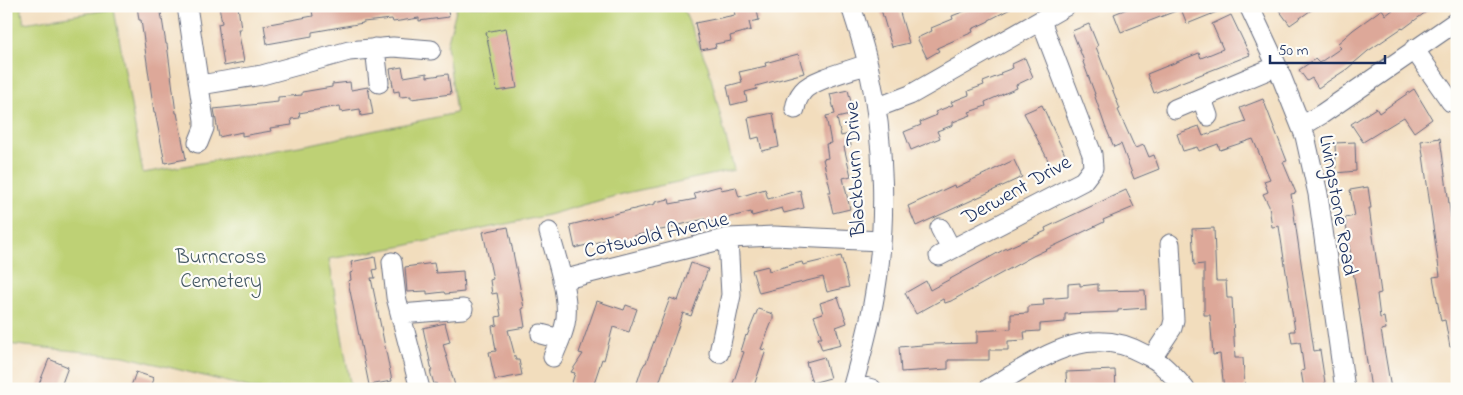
<svg xmlns="http://www.w3.org/2000/svg" width="1463" height="395" font-family="'Indie Flower',sans-serif">
<rect width="100%" height="100%" fill="#fdfcf7"/>
<filter id="ink" filterUnits="userSpaceOnUse"><feTurbulence type="fractalNoise" baseFrequency=".02" numOctaves="2"/><feDisplacementMap in="SourceGraphic" scale="10" xChannelSelector="R" yChannelSelector="G"/><feConvolveMatrix kernelMatrix="1 2 1 2 8 2 1 2 1" color-interpolation-filters="sRGB"/></filter>
<filter id="wash" filterUnits="userSpaceOnUse"><feTurbulence type="fractalNoise" baseFrequency=".0096" numOctaves="4" result="noise"/><feDisplacementMap in="SourceGraphic" scale="20" xChannelSelector="R" yChannelSelector="G"/><feGaussianBlur stdDeviation="1.12" result="paint"/><feColorMatrix in="noise" values="0 0 0 0 0 0 0 0 0 0 0 0 0 0 0 0 0 1.4 0 .05"/><feComposite in="paint" operator="in"/></filter>
<g filter="url(#wash)">
<rect width="100%" height="100%" fill="#f2ddbd"/>
<path fill="#bed174" stroke="#6c8069" d="M6 6H21L24 23 114 9 143 173 311 144 456 113 447 45 457 6H682L708 66 734 170 626 193 548 215 399 247 329 259 351 389H256L124 356 6 344Z"/>
<g id="blocks">
<path fill="#dda899" d="M137 6H160L166 44H167L176 113H177L186 159 165 163 155 112H154L141 20H139Z
M219 6H238L241 29H238L244 62 224 66 218 24 222 23Z
M346 6H447L449 17 419 21V18L393 22 392 19 363 22V23L312 32V36L267 44 264 25 313 16 312 11Z
M733 6H756L759 20 749 22 751 30 730 36 731 41 715 44 716 47 701 50 695 23 735 15Z
M880 6H898L909 43 892 47Z
M969 6H1016L989 20V21L972 29 973 32 937 48 939 51 927 58 917 38 932 31 931 28 953 19 952 16 970 9Z
M1134 6H1228L1229 7 1187 24 1181 9 1121 32 1114 14Z
M1276 6H1317L1290 25Z
M1398 6H1434L1403 29 1402 28 1368 51 1347 69 1318 88 1312 78 1307 81 1299 70 1315 59 1319 63 1341 48 1337 44 1353 30 1382 9 1386 15Z
M1231 15 1250 55 1154 93 1147 74 1199 53 1201 58 1223 49 1212 24Z
M1089 24 1098 46 1096 47 1120 109 1118 110 1135 148 1144 145 1149 157 1154 155 1159 169 1134 179 1121 144 1114 147 1105 126 1094 94H1095L1083 62 1084 61 1072 31Z
M506 28 517 88 497 91 486 32Z
M798 54 804 73 756 86 757 89 745 92 747 101 731 105 727 86 742 82 739 72 766 66 765 63Z
M1025 58 1033 77 1016 85 1017 88 985 102 986 106 969 112 971 115 953 122V125L937 131 940 138 911 150 904 132 921 125 920 122 937 115 935 112 953 105 951 102 969 95 968 91 984 85 983 82 1001 75 1000 73 1013 68 1012 64Z
M402 67 404 77 427 73V77L448 74 451 94 411 99V96L400 97 399 91 394 92 390 69Z
M350 82 351 90 368 87 373 114 361 116 360 109 341 112 340 106 299 113 300 118 291 119 292 125 270 128 271 131 242 136V132L219 137 214 109 278 102V97L302 95V92L332 87V84Z
M1414 89 1432 119 1414 132 1404 117 1363 142 1351 124 1376 108 1379 113Z
M848 90 854 114 837 118 841 136 849 134 851 146 844 147 851 176 843 178 850 209 833 213 828 192H831L823 159 828 158 826 144 831 143 826 116 835 114 830 94Z
M1263 99 1287 161 1283 162 1296 193 1291 194 1314 351 1320 350 1326 389H1304L1301 371 1304 370 1300 342 1292 343 1290 331H1295L1279 226 1272 227 1269 206 1263 194 1268 192 1264 181 1270 179 1253 139 1220 150 1218 144 1199 151 1197 147 1183 151 1177 134 1199 126 1203 136 1246 122 1240 108Z
M1042 105 1067 159 1051 166 1024 113Z
M773 113 779 147 762 151 759 137 752 139 748 118Z
M1440 138 1457 262V347H1450L1445 320 1441 321 1433 277 1440 276 1421 141Z
M1355 142 1356 171 1336 173 1335 143Z
M1014 160 1022 177 916 226 908 206 954 185 955 188Z
M720 186 721 190 736 187 739 197 765 189 768 199 800 190 804 208 784 213 782 208 752 216 751 212 706 223 705 219 675 226V227L633 236 634 238 618 242 617 237 575 248 570 225 655 204V202L669 199 670 204 696 199 694 193Z
M1368 187 1371 208H1369L1381 293 1377 294 1380 318 1384 317 1386 329 1381 330 1391 389H1371L1345 218 1355 216 1350 190Z
M1126 190 1134 207 1103 220 1104 222 1033 256 951 301 945 303 943 299 916 314 905 293 926 281 930 290 1005 249 1046 231 1045 228Z
M508 227 524 308 522 309 525 327 508 330 516 360H519L522 375 495 380 489 352 496 351 492 326 497 325 496 317 501 316 497 293 492 294 490 280 493 279 483 232Z
M1214 228 1216 281H1226L1227 298H1232L1235 358H1243L1245 389H1224L1220 354 1213 355 1210 315H1204V264L1194 265 1192 229Z
M841 256 849 287 827 292 823 277 759 293 752 270 768 266 769 271 802 262 803 265Z
M375 257 377 269 373 270 375 278H371L392 381 369 385 348 281 351 280 350 273 353 272 351 262Z
M434 263 436 273 463 271 464 292 445 294 444 292 427 294V291L407 292 405 267Z
M691 263 708 269 691 316 683 313 657 389H635L642 368 645 363H646L670 298 678 301Z
M1080 283V286L1098 284V291L1145 290 1146 308 1118 310V312L1065 314V322L1040 324V331L1024 332 1025 340 1008 341V350H989V360H948V369L901 372 899 347 934 344 977 343V331L1011 329V314L1028 313V306L1044 305 1043 299 1068 297V284Z
M838 297 847 323 836 327 841 345 822 350 818 338H822L814 316 823 313 820 303Z
M597 301 624 310 626 305 637 309 629 332 613 327 604 360 602 359 592 389H570L575 373 571 372 583 354 579 353Z
M758 309 773 314V319L761 349 766 350 753 389H731L744 352 741 351 746 335 747 336Z
M445 323 450 342 443 344 456 389H438L436 383 434 384 430 371H432L423 328Z
M824 357 830 378 812 383 806 362Z
M49 359 68 367 60 389H37Z
M1115 370 1116 389H1067L1066 372Z
M136 372 154 378 151 389H130Z"/>
</g>
</g>
<g filter="url(#ink)">
<use href="#blocks" fill-opacity="0" stroke="#666c7f" stroke-width="1"/>
<g fill="none" stroke-linecap="round" stroke-linejoin="round">
<g stroke="#666c7f" stroke-width="21">
<path id="street" d="M187 6 204 120V128L198 143
M851 6C857 26 864 45 868 65 885 139 888 228 873 304 868 332 860 360 852 389
M1249 6 1277 66 1305 136 1318 194 1345 389
M375 48 379 83
M1414 49 1451 102
M200 85 262 75 349 51 393 47 431 50
M1202 99 1208 116
M876 108 910 95 1066 6
M795 109C796 102 798 97 803 91 813 79 852 70 868 64
M1175 109 1277 66
M1302 126 1322 114 1457 21
M940 228 951 249
M549 232C556 257 571 299 565 324 563 335 557 346 553 357
M939 256 1083 181 1093 168 1092 154 1041 21
M392 262 396 297 420 389
M562 280 728 238 774 236 881 241
M401 314 463 309
M541 334 560 339
M719 353 731 295 728 238
M1152 358 1172 328 1174 320 1170 244
M854 384 872 389
M988 389C1037 361 1087 321 1144 354 1151 357 1158 361 1163 366 1171 373 1178 381 1185 389"/>
</g>
<use href="#street" stroke="#fff" stroke-width="19"/>
</g>
</g>
<g text-anchor="middle" stroke-width="4.5" stroke-linejoin="round" paint-order="stroke">
<g font-size="21" fill="#1b2f5e" stroke="#fdfcf7">
<text transform="translate(854 169) rotate(-93)" y="7">Blackburn Drive</text>
<text transform="translate(1016 189) rotate(-29)" y="7">Derwent Drive</text>
<text transform="translate(1339 205) rotate(80)" y="7">Livingstone Road</text>
<text transform="translate(656 234) rotate(-13)" y="7">Cotswold Avenue</text>
</g>
<g font-size="21" fill="#445864" stroke="#fdfcf7">
<text x="221" y="263">Burncross<tspan x="221" dy="24">Cemetery</tspan></text>
</g>
</g>
<rect width="1463" height="395" fill="none" stroke="#fdfcf7" stroke-width="25"/>
<path d="M1270 55v8h115v-8" fill="none" stroke="#1b2f5e" stroke-width="2.5"/>
<text x="1278" y="55" font-size="15" fill="#1b2f5e" stroke="#fdfcf7" stroke-width="4" paint-order="stroke">50 m</text>
</svg>
